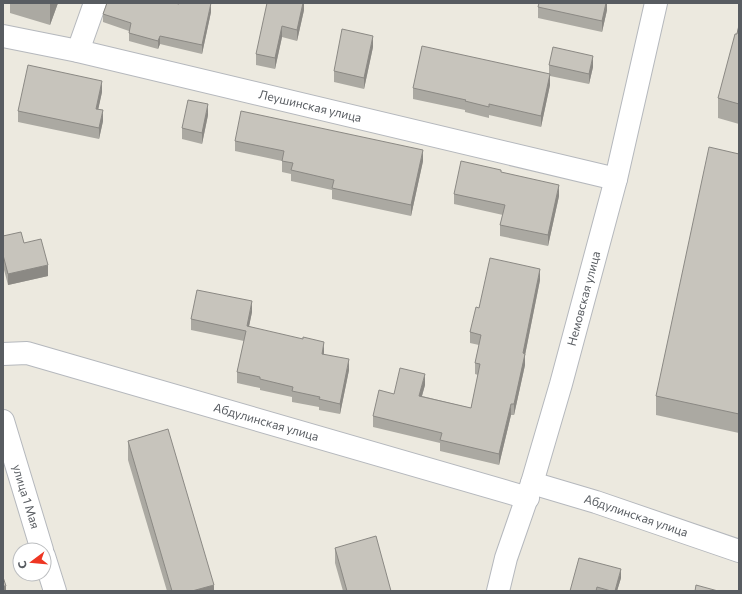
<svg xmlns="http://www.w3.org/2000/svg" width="742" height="594" font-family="Commissioner,sans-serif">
<rect width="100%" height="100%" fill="#ece9df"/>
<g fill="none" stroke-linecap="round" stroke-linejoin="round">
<g stroke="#b5b8bd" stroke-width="24">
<g id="minor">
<path id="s1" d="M3 36 78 51 616 179"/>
<path d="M78 51 95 3"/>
<path id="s2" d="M3 354 27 353 528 498"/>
<path id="s3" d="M3 421 42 550"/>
<path id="s4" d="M532 483 596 502 739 551"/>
<path d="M44 556 55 591"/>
<path id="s5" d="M498 591 506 558 532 483 561 384 616 179 656 3"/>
</g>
</g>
<use href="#minor" stroke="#fff" stroke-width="22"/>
</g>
<path fill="#aba9a2" d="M10 3H58L50 25 10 13Z
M304 3V10L297 41 282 37 275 69 256 65V54Z
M607 3V10L602 32 538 18V7Z
M211 12 202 54 160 44 158 49 129 41V31L103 22V14Z
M739 25V124L718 118V98Z
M373 47 364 89 334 82V71Z
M549 65 593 67 589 84 550 76V85L541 127 489 115V118L465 112V110L413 99V88L549 74Z
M102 92 98 109 103 121 99 139 18 122V111Z
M208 115 202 144 182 139V128Z
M235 141 423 161 411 216 332 199V190L291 181V174L282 172V161L235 151Z
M739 154V433L656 415V396Z
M501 173 559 196 548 246 500 236V225L503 215 454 204V194Z
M3 236 24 243 48 276 8 285 3 266Z
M540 280 525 355V365L514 415H511L499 465 440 451V443L373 427V416L394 394 425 385 422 396 471 408 478 375 475 374V363L479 345 470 343V332L479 308Z
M252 312 249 326 324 352V354L349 370 340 414 319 410V407L292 402V397L260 390V388L237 383V372L244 341 191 330V319Z
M128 441 214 591H167L128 460Z
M335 548 391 591H343L335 563Z
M621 578 617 591H570Z"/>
<path fill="#8b8984" d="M50 3H58L50 25Z
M211 3V12L202 54V45Z
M303 3H304V10L297 41V30Z
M606 3H607V10L602 32V21Z
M282 26V37L275 69V58Z
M160 36V44L158 49V41Z
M373 36V47L364 89V78Z
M593 56V67L589 84V74Z
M550 74V85L541 127V116Z
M102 81V92L96 120V109Z
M208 104V115L202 144V133Z
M103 110V121L99 139V128Z
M423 150V161L411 216V205Z
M559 185V196L548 246V235Z
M48 265V276L8 285V274Z
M540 269V280L525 355V365L514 415V404L523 353Z
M252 301V312L247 336V326Z
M324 342V352L322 364V354Z
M349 359V370L340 414V404Z
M425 374V385L419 406V396Z
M511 404V415L499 465V454Z
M621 569V578L617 591H615Z
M214 585V591H192Z
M3 586H6V591H3Z"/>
<path fill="#c7c4bc" stroke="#8b8984" d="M107 3H175L179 4 180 3H211L202 45 160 36 158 41 129 33 131 23 103 14Z
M267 3H303L297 30 282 26 275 58 256 54Z
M539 3H606L602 21 538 7Z
M739 25V104L718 98 735 34H737Z
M342 29 373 36 364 78 334 71Z
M422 46 550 74 541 116 489 104V107L465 101 466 100 413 88Z
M553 47 593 56 589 74 549 65Z
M28 65 102 81 96 109 103 110 99 128 18 111Z
M188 100 208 104 202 133 182 128Z
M241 111 423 150 411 205 332 188 334 180 291 170 293 163 282 161 284 151 235 141Z
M709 147 739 154V414L656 396Z
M461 161 501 170V172L559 185 548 235 500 225 505 205 454 194Z
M21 232 24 243 41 239 48 265 8 274 3 255V236Z
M490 258 540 269 523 353 525 354 514 404H511L499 454 440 440 442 433 373 416 379 390 394 394 400 368 425 374 419 396 471 408 480 364 475 363 481 335 470 332 476 307 479 308Z
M197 290 252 301 247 326 303 339V337L324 342 322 354 349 359 340 404 319 399 320 397 292 391 293 387 260 379V377L237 372 246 331 191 319Z
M168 429 214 585 192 591H172L128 441Z
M376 536 391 591H347L335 548Z
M579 558 621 569 615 591H611L597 587 596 591H570Z
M3 577 6 586H3Z
M696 585 718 591H695Z"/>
<g text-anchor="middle" stroke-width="4" stroke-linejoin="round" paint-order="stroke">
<g font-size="12" fill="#585c61" stroke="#fff">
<text dy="4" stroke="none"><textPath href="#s1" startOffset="315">Леушинская улица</textPath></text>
<text dy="4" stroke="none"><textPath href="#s5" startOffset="305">Немовская улица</textPath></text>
<text dy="4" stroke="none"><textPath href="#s2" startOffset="273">Абдулинская улица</textPath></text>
<text dy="4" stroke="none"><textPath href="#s3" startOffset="79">улица 1 Мая</textPath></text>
<text dy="4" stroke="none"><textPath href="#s4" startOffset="109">Абдулинская улица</textPath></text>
</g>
</g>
<rect width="742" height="594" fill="none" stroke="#585c61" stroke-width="8"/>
<g transform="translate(32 562) rotate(254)"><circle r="19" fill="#ffffff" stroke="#bcbec0"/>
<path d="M0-3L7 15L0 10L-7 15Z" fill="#ee3623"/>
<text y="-6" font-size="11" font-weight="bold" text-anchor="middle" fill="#585c61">С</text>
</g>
</svg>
